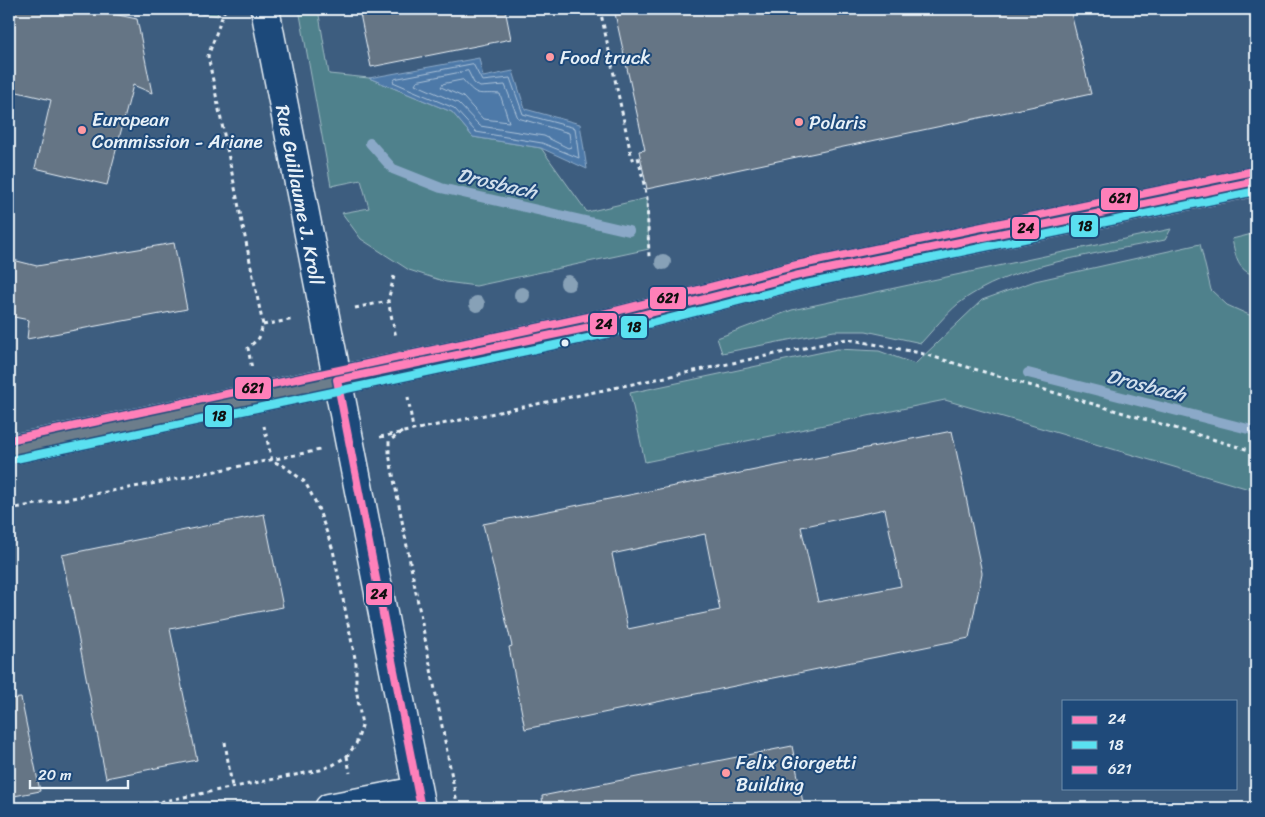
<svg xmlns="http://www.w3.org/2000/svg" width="1265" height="817" font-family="Sriracha,sans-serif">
<rect width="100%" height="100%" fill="#2d537c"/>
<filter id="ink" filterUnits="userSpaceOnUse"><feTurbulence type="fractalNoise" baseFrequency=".02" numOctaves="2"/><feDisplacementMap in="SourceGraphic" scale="10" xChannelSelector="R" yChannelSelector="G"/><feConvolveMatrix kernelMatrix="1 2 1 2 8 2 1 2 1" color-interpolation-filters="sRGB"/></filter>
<g filter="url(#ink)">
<path fill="#3e5d7f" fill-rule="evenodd" d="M9 9H1256V808H9ZM1064 701H1236V788H1064Z"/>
<path fill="#50818c" stroke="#9cb9c2" d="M182 9H217L218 16Z
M299 9H318L329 74 369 78 452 112 473 137 541 148 587 212 647 198 649 249 476 286 446 282 409 270 361 239 342 213 369 208 361 180 331 186Z
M1171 229 1165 240C1103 253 1008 264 958 304 945 315 933 330 921 343L866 331H834L722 353 717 338 792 310Z
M1256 233V276C1237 270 1236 258 1232 239Z
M1200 244 1211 290 1227 305 1256 318V491L945 400 645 462 630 393 837 349 879 351 915 364 982 300 1035 281Z"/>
<path fill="#4d79a8" stroke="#8ba9c8" d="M479 58 483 77 513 71 525 109 580 124 587 169 541 148 473 137 452 112 369 78Z"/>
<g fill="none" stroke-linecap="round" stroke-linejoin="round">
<path stroke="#aac1d8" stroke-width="1" d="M473 64 482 81 510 78 523 114 575 128 579 158 542 143 476 132 454 108 393 82 395 79Z
M468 71 474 83 480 87 505 85 518 118 569 133 571 147 568 148 544 136 480 126 458 103 415 84 417 81Z
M463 80C479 99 478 92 500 94L509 122 483 119 463 97 441 87 443 84Z"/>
<path stroke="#8ba9c8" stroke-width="10" d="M202 9 203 10
M370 143 393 169 441 188 629 231
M1028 373 1256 431"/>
</g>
<path fill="#657585" stroke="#e8f1f8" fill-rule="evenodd" d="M9 9H90L137 19 152 93 133 85 107 185 35 168 51 100 9 90Z
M359 9H505L511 39 371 67Z
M614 9H1070L1091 94 647 189 639 151 645 150Z
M174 243 187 309 27 339 29 320 9 316V259L37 266Z
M952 431 982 573 969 638 525 729 509 647 512 646 483 524ZM885 509 901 586 818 602 801 527ZM705 534 720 610 628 629 612 554Z
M264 514 283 607 170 629 197 760 106 778 62 555Z
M21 698 40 791 9 797V699Z
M792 746 804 808H543L542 796Z"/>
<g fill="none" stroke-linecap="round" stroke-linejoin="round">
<g stroke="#e8f1f8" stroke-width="31">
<path id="street" d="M265 9 421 808
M329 808 417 791"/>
</g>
<g stroke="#e8f1f8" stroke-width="31">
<path id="primary" d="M9 450 614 322 799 275 1256 181"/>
</g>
<path stroke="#e8f1f8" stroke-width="3" stroke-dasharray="4 4" stroke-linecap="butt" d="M225 9 208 56 263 325 259 338 248 348 252 369
M600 9 632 159 638 157 647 198 649 257
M394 276 388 301 396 337
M355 308 388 301
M263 325 294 319
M408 397 413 429
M402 432 389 441V454L458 808
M380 437 847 339 920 353 1256 452
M9 509 151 484 320 450
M225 742 232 787
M347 756 350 773
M129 808 320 770 333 765 347 756 356 744 362 726 356 687V663L333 550 317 505 305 482 284 466 272 461 264 426"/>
<use href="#street" stroke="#1f4a7a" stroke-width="28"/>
<use href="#primary" stroke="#6c7d8b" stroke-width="28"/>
<g stroke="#1f4a7a" stroke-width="11">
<path id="bus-1" d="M337 380 614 322 799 275 1256 181
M337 380 421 808"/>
</g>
<g stroke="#1f4a7a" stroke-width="11">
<path id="bus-2" d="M11 460 616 332 801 285 1256 191"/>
</g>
<g stroke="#1f4a7a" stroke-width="11">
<path id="bus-3" d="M9 440 612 312 797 265 1254 171"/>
</g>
<use href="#bus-1" stroke="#ff80ba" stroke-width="8"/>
<use href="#bus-2" stroke="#5ae0f0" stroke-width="8"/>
<use href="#bus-3" stroke="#ff80b9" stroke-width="8"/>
</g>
<g fill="#87a1b7">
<circle cx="663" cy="262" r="8"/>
<circle cx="568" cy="283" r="8"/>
<circle cx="522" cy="295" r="8"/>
<circle cx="477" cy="304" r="8"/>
</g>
</g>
<g fill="#ff9aa2" stroke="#1f4a7a" stroke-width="2">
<circle cx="550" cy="57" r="5"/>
<circle cx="799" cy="122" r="5"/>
<circle cx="82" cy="130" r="5"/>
<circle cx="726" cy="773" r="5"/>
</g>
<circle fill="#e8f1f8" stroke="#1f4a7a" stroke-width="2" cx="565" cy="343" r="4.5"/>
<g text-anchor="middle" stroke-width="4" stroke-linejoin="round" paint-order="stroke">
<g font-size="19" fill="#e8f1f8" stroke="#1f4a7a" text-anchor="start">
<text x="560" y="64">Food truck</text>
<text x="92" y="126">European<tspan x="92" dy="22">Commission - Ariane</tspan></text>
<text x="809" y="129">Polaris</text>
<text x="736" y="769">Felix Giorgetti<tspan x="736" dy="22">Building</tspan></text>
</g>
<g font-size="19" fill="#e8f1f8" stroke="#1f4a7a">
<text transform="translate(300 195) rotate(79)" y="7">Rue Guillaume J. Kroll</text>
</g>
<g font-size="20" font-style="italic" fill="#d1dfec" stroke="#1f4a7a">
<text transform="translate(497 183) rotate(13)" y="7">Drosbach</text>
<text transform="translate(1146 385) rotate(14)" y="7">Drosbach</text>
</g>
</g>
<g stroke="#1f4a7a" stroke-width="2">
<rect x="1100" y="187" width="39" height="24" rx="5" fill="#ff80b9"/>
<rect x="1070" y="214" width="29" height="24" rx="5" fill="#5ae0f0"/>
<rect x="1011" y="216" width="29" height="24" rx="5" fill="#ff80ba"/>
<rect x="649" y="286" width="38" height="24" rx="5" fill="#ff80b9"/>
<rect x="589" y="312" width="29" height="24" rx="5" fill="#ff80ba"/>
<rect x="620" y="315" width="28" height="24" rx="5" fill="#5ae0f0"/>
<rect x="234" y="376" width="38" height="24" rx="5" fill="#ff80b9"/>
<rect x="204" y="404" width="29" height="24" rx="5" fill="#5ae0f0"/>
<rect x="365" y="582" width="28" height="24" rx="5" fill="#ff80ba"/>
</g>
<g font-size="14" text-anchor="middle" font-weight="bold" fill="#111">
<text x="1120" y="203">621</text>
<text x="1085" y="231">18</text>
<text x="1026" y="233">24</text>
<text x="668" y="303">621</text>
<text x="604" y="329">24</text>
<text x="634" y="332">18</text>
<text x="253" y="393">621</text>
<text x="219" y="421">18</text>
<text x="379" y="599">24</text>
</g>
<rect width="1265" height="817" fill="none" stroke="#1f4a7a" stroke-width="30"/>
<rect x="15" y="15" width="1235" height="787" fill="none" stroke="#e8f1f8" stroke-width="2" filter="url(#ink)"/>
<rect x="1062" y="700" width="175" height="90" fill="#1f4a7a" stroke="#6f8dac"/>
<rect x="1072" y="716" width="25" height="8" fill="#ff80ba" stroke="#6f8dac"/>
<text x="1108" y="724" font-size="15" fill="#e8f1f8">24</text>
<rect x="1072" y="741" width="25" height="8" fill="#5ae0f0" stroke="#6f8dac"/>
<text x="1108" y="750" font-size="15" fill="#e8f1f8">18</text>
<rect x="1072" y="766" width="25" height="8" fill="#ff80b9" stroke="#6f8dac"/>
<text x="1108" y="774" font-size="15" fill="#e8f1f8">621</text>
<path d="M30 780v8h98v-8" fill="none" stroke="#e8f1f8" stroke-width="2.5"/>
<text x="38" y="780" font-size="15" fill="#e8f1f8" stroke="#1f4a7a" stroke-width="4" paint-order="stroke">20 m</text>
</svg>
